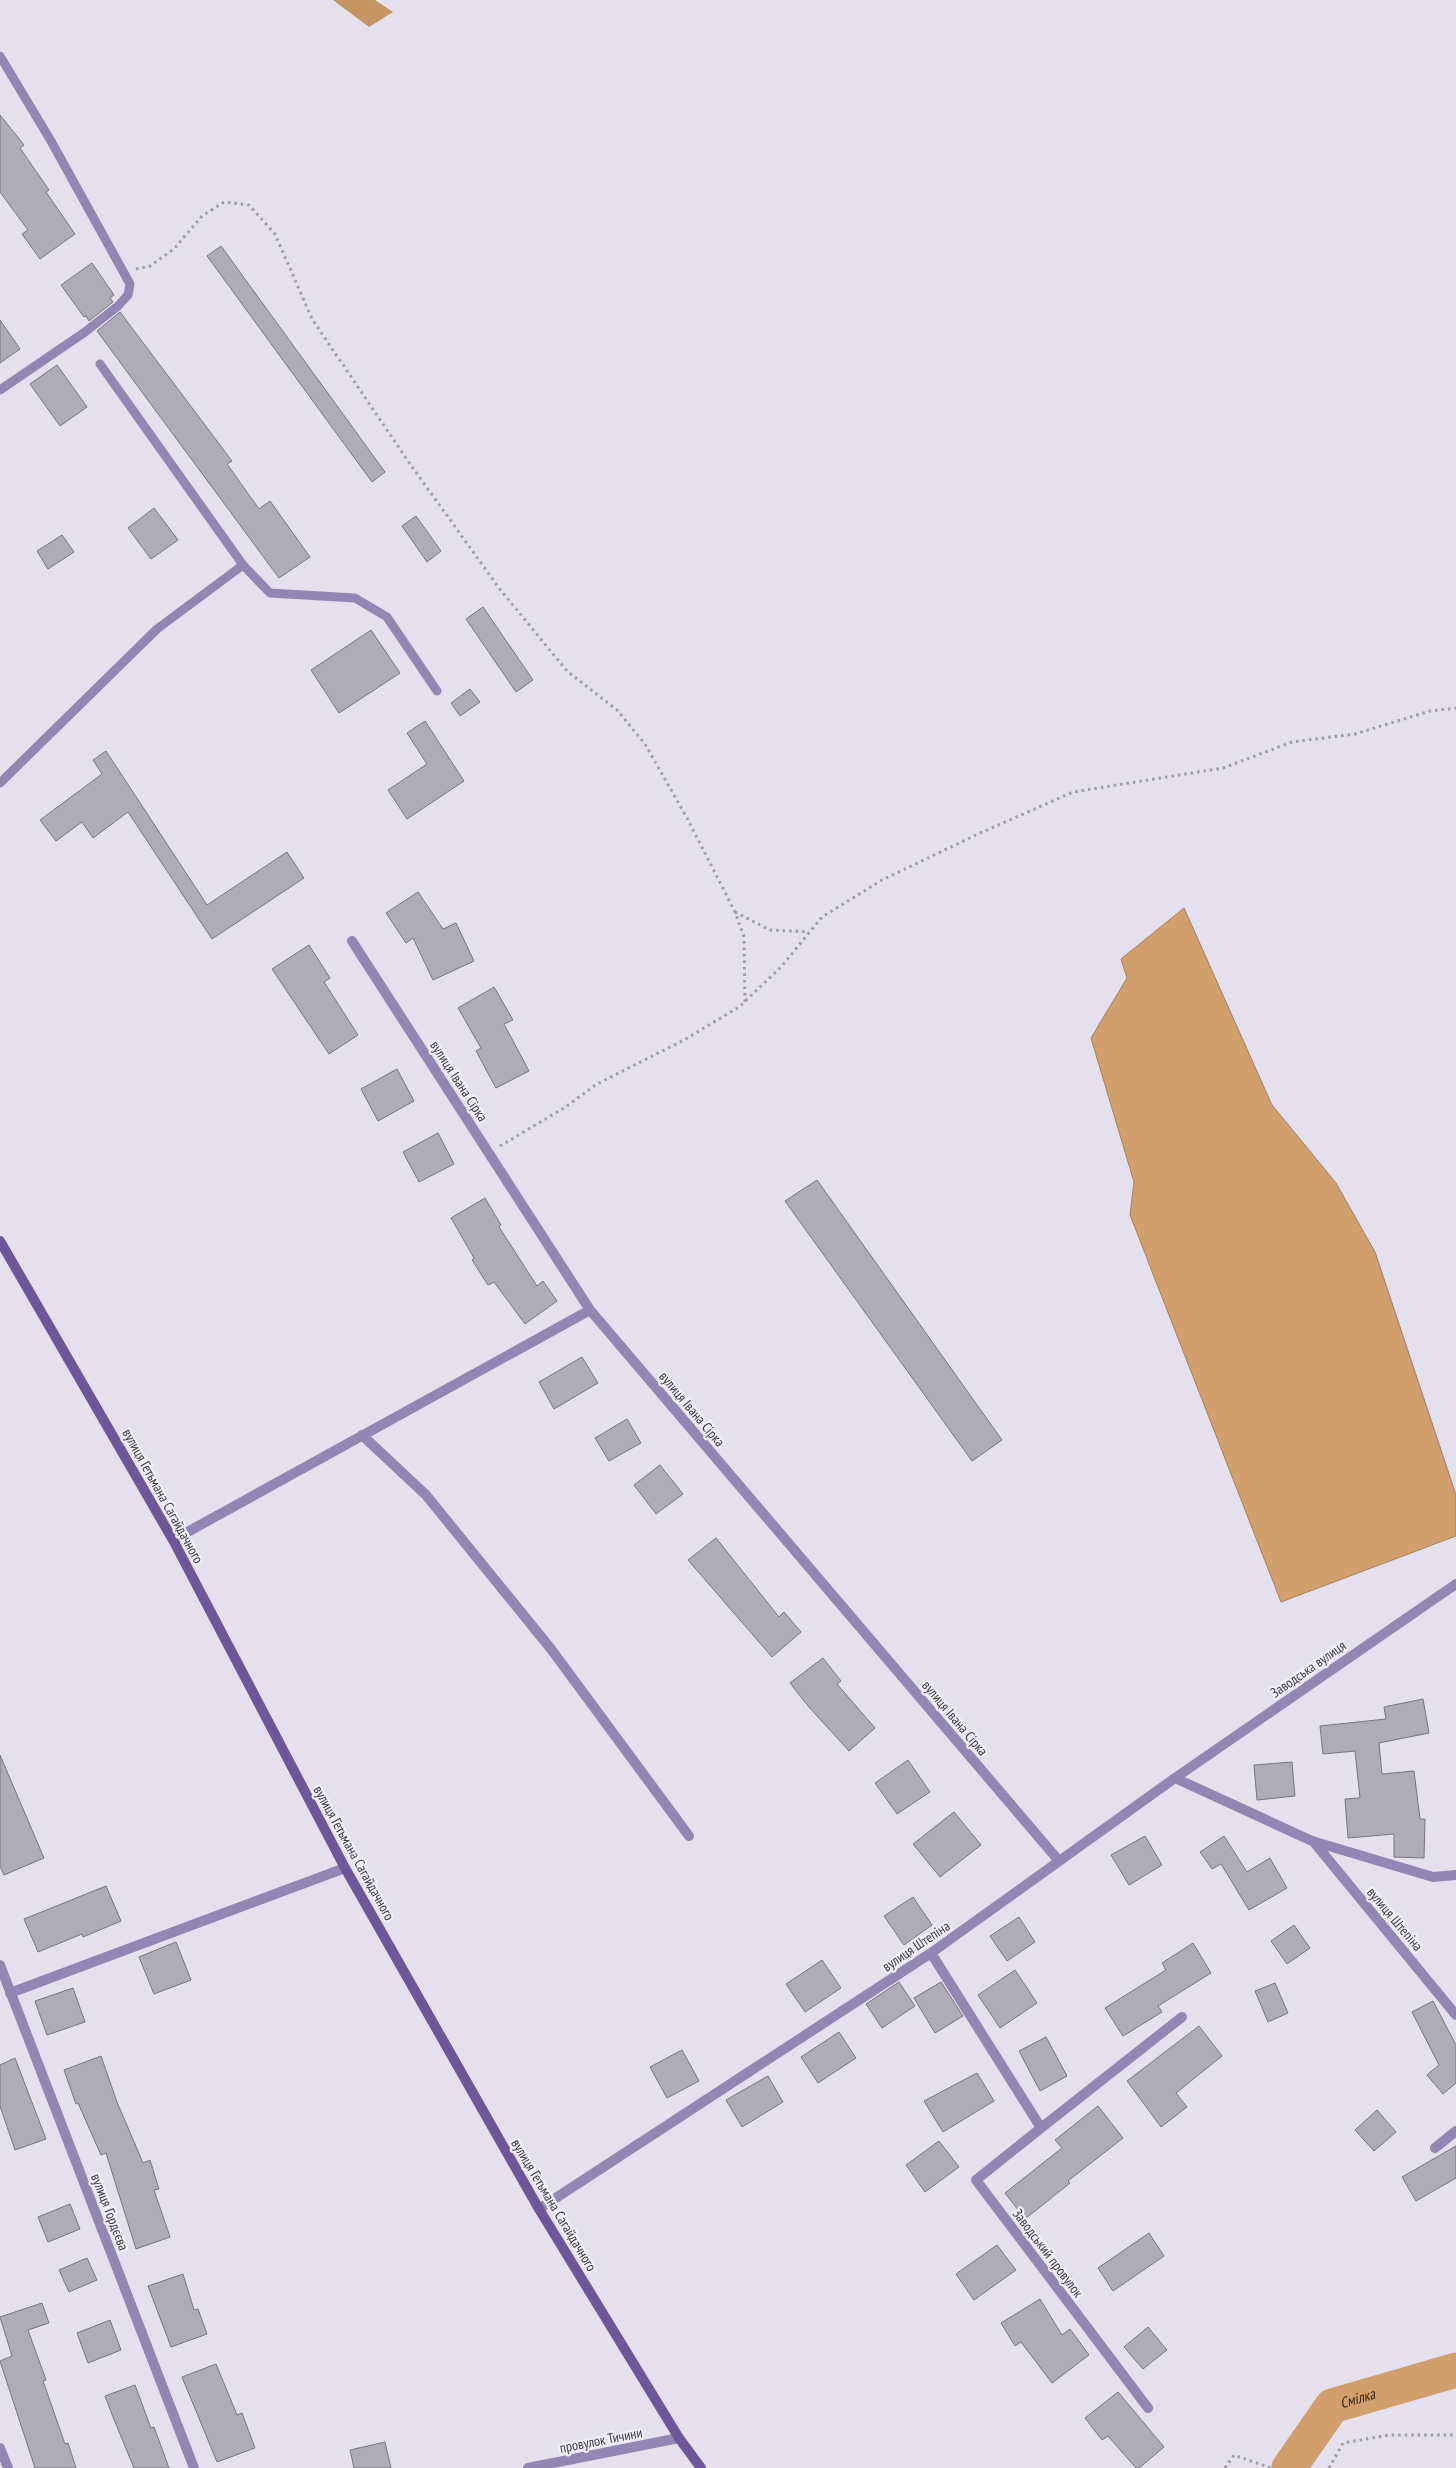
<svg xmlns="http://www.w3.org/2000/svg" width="1456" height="2468" font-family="'PT Sans Narrow',sans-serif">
<rect width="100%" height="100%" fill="#e4e0ee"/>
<path fill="#c49461" d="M333 0H375L393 12 369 27Z"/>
<path fill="#d09f6c" stroke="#a4815f" d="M1184 908 1272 1105 1336 1183 1375 1252 1456 1495V1536L1281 1602 1130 1215 1134 1182 1091 1038 1127 978 1121 959Z"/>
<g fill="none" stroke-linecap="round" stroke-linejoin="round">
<path stroke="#d09f6c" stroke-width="35" id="s1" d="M1289 2468 1332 2406 1456 2370"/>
</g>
<path fill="#afacb9" stroke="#787581" d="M0 115 24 145 20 148 49 190 46 192 75 234 40 259 22 234 28 230 0 192Z
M221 246 385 472 372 482 207 256Z
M92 263 114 295 110 298 113 302 89 321 86 316 84 317 61 285Z
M120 312 232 461 227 464 259 509 270 501 310 557 279 578 97 331Z
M0 320 20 349 0 363Z
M57 365 87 407 60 426 30 384Z
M154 508 178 540 151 559 128 528Z
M416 516 441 551 427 562 402 526Z
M62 535 74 552 48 569 37 551Z
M483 607 533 680 516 692 466 619Z
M371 630 400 673 339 713 311 670Z
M470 689 480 702 460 716 451 703Z
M425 721 464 781 407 819 388 790 427 764 407 733Z
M106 751 207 905 287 852 304 878 212 939 128 812 93 838 82 822 56 841 40 820 102 774 93 760Z
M418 892 443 929 456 923 474 961 433 980 413 938 406 943 386 913Z
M309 945 330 978 324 982 358 1035 329 1054 272 969Z
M494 987 513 1020 504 1024 529 1071 496 1088 476 1051 481 1048 458 1008Z
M397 1069 414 1101 378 1121 361 1089Z
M438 1133 454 1164 419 1182 403 1152Z
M817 1180 1002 1440 972 1461 785 1201Z
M485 1198 501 1225 499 1227 537 1286 543 1281 557 1301 525 1324 494 1282 488 1285 472 1260 474 1258 451 1218Z
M582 1357 598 1383 554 1409 539 1382Z
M627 1419 641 1443 609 1461 595 1438Z
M660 1465 683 1494 656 1514 634 1485Z
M716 1538 779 1617 784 1612 801 1632 772 1657 688 1560Z
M823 1658 841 1681 837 1684 875 1728 849 1751 808 1706 790 1683Z
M1423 1699 1429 1733 1379 1743 1382 1774 1414 1771 1420 1819H1425L1424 1858 1394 1857V1834L1348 1838 1345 1799 1360 1798 1355 1751 1323 1754 1320 1726 1386 1719 1384 1707Z
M0 1755 44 1858 4 1875 0 1866Z
M908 1760 930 1792 897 1814 875 1783Z
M1292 1762 1295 1796 1257 1800 1254 1765Z
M954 1812 981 1845 940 1877 913 1844Z
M1145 1836 1162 1865 1129 1885 1111 1855Z
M1224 1836 1247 1872 1270 1858 1287 1888 1249 1910 1221 1864 1212 1869 1200 1852Z
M106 1886 121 1921 83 1937 82 1934 38 1952 24 1919Z
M913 1897 932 1925 904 1945 884 1916Z
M1019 1917 1035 1942 1007 1961 990 1936Z
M1294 1925 1310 1948 1287 1964 1271 1941Z
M176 1942 191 1980 154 1994 139 1957Z
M1193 1943 1211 1973 1158 2006 1162 2012 1123 2036 1105 2008 1166 1970 1162 1963Z
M822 1960 841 1988 805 2012 786 1984Z
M1015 1970 1037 2003 1000 2028 978 1995Z
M899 1982 915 2006 882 2028 866 2004Z
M941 1982 963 2016 935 2033 914 1998Z
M1275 1983 1288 2013 1268 2022 1255 1991Z
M73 1988 85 2022 47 2035 35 2001Z
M1433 2001 1456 2045V2083L1443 2094 1427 2075 1439 2065 1412 2012Z
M1199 2026 1222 2056 1176 2093 1187 2107 1161 2127 1127 2081Z
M839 2032 856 2058 818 2083 801 2057Z
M1046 2037 1067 2076 1040 2091 1019 2051Z
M682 2050 699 2081 667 2098 650 2067Z
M101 2056 117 2102 143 2163 150 2160 159 2189 154 2190 170 2237 136 2249 106 2153 101 2155 78 2103 76 2104 64 2070Z
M15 2058 46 2139 15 2150 0 2106V2065Z
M977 2073 994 2101 943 2132 924 2101Z
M768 2076 783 2102 742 2127 726 2100Z
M1098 2106 1123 2138 1068 2181 1070 2183 1025 2219 1005 2193 1062 2148 1055 2140Z
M1377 2110 1396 2132 1374 2151 1355 2130Z
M939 2141 959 2167 925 2192 906 2165Z
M1456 2146V2178L1416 2201 1402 2177Z
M70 2204 80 2229 48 2242 38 2217Z
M1149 2233 1164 2256 1113 2291 1098 2268Z
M997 2245 1016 2270 974 2300 956 2274Z
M87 2258 97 2280 69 2292 59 2270Z
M183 2274 194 2310 198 2309 207 2334 171 2347 148 2286Z
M1040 2299 1062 2335 1070 2329 1089 2355 1052 2383 1021 2342 1015 2346 1001 2323Z
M42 2303 49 2323 28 2330 46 2380 43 2381 65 2444 68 2443 76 2468H35L0 2361 12 2356 0 2317Z
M110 2320 121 2350 88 2363 77 2333Z
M1148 2327 1167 2350 1143 2369 1124 2347Z
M216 2364 237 2415 242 2413 255 2448 217 2462 182 2377Z
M135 2385 151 2428 154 2427 169 2468H134L113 2417 105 2396Z
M1118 2392 1164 2447 1139 2468H1136L1108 2436 1102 2440 1085 2418Z
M385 2442 391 2468H354L350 2450Z"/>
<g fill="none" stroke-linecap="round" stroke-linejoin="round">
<path stroke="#9f9ca6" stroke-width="3" stroke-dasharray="2.5 4" stroke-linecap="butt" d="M136 269 150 266 174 249 202 216 224 202 249 205 275 234 312 319 410 464 499 588 567 671 617 710 645 744 687 818 735 912 744 937 745 1002
M735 912 770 930 809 932
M500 1146 564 1108 597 1084 684 1040 739 1007 781 967 822 917 882 880 978 834 1073 792 1223 768 1292 742 1355 734 1430 711 1456 708
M1225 2468 1234 2455 1271 2468
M1329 2468 1343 2443 1389 2435H1454L1456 2437"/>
<path stroke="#9286b2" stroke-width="9" d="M0 56 51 141 130 284 128 295 118 306 85 332 0 390
M243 565 270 593 355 598 387 617 437 691
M0 783 157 629 243 565 100 364"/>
<path stroke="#9286b2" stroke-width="10" d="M352 941 590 1310 1059 1861
M362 1435 426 1495 551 1649 689 1836
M173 1540 590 1310
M1175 1778 1456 1584
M1313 1841 1456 2015
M931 1953 1041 2128 976 2180 1148 2408
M0 1965 194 2468
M10 1993 345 1868
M1041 2128 1182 2017
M1435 2148 1456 2131
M539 2209 931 1953 1175 1778 1312 1841 1433 1877 1456 1875
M0 2448 8 2468
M528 2468 679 2438"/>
<path stroke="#6c5898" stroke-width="10" d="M0 1241 173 1540 345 1868 539 2209 679 2438 701 2468"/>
</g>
<g text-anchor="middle" stroke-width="4.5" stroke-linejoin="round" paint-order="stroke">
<g font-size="14" fill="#3c3b40" stroke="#f1eefc">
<text transform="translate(459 1081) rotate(57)" y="5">вулиця Івана Сірка</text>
<text transform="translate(692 1409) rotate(50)" y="5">вулиця Івана Сірка</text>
<text transform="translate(163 1496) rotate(61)" y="5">вулиця Гетьмана Сагайдачного</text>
<text transform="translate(1308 1669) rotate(-35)" y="5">Заводська вулиця</text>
<text transform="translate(955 1718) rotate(50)" y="5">вулиця Івана Сірка</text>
<text transform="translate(354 1853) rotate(61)" y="5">вулиця Гетьмана Сагайдачного</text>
<text transform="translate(1395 1919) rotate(50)" y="5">вулиця Штепіна</text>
<text transform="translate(916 1946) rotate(-34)" y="5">вулиця Штепіна</text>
<text transform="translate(554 2205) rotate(59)" y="5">вулиця Гетьмана Сагайдачного</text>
<text transform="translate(110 2212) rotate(69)" y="5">вулиця Гордєєва</text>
<text transform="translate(1048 2253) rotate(53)" y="5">Заводський провулок</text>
<text transform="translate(601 2440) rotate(-11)" y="5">провулок Тичини</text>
</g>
<g font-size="15" font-style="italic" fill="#3c2810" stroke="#f1eefc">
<text dy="5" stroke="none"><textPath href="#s1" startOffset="102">Смілка</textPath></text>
</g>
</g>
</svg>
